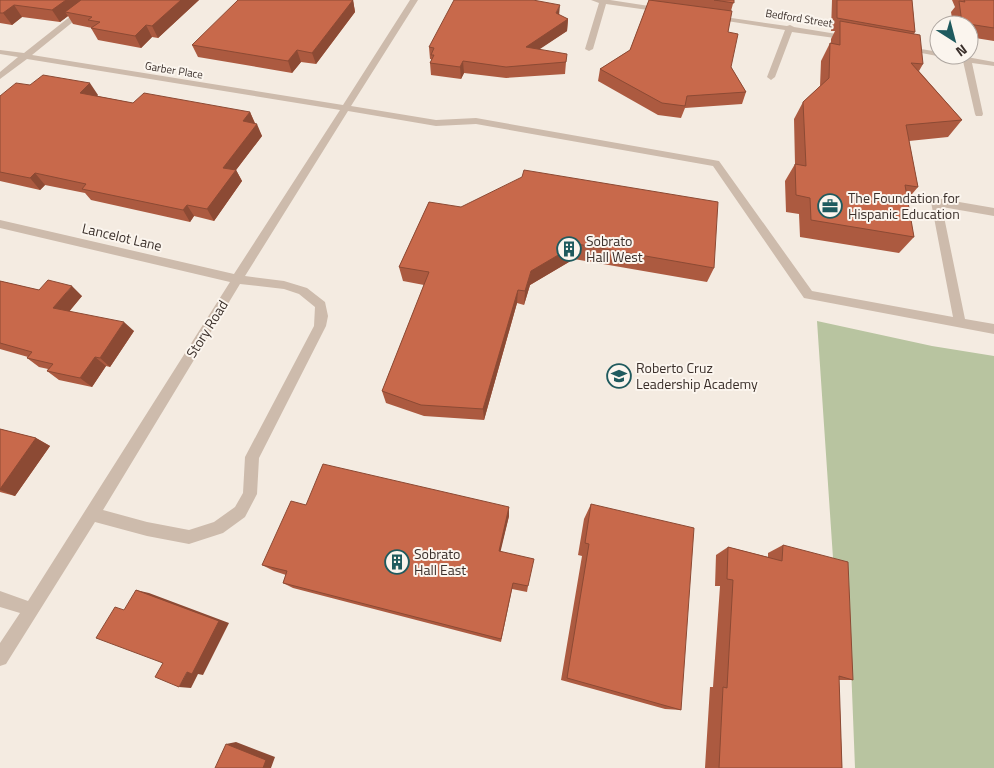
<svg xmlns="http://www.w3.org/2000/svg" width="994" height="768" font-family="'Titillium Web',sans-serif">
<rect width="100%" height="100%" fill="#f4ebe1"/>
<path fill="#b8c4a0" d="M817 321 932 346 994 356V768H855L847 563 833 558Z"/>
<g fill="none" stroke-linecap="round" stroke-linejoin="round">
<path fill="#cdbbac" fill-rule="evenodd" d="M91 0H100L32 55 343 105 410 0H418L351 106 436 120 476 118 719 161 812 291 953 317 931 202 936 198 994 208V216L942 207 965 319 994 324V334L804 298 713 166 476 124 436 126 348 111 245 276 284 281 307 288 325 302 328 316 326 326 259 458 257 494 245 517 223 533 189 544 147 536 95 522 6 664 0 666V643L20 613 0 607V591L28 601 230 282 0 228V220L234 274 340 110 27 59 0 79V72L18 57 0 54V50L24 53ZM240 284 284 289 299 294 315 307 314 326 245 457 243 493 235 507 214 522 189 530 147 522 103 510Z
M591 0H610L662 8 666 10 662 12 606 4 593 49 589 51 585 49 599 3Z
M711 15 787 26 790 25 794 27 849 36 853 38 849 40 792 32 775 77 771 80 767 77 785 30 714 19 710 17Z
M903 46 939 52V55H956L994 62V66L972 63 983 114 982 116H976L975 114 963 61 906 50H903Z"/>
</g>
<path fill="#ac5a40" d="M0 0H199L158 38 152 37 141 48 98 40 91 28H92L73 24 68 16 60 22 22 17 12 25 0 23Z
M353 0 355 12 316 64 301 62 292 73 198 57 192 45Z
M649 0H734L731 11 728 32 731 67 746 92 742 104 685 108 681 118 658 115 598 81 600 69 630 50Z
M832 0H912L915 32 914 34 923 64 919 71 962 120 948 137 909 141 918 187 907 200 914 237 899 253 800 237 799 214 786 212 785 181 795 164 794 119 803 102 820 86 821 61 830 43H831V39L835 31H831Z
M952 0H994V41L969 37V25H953L951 12 955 7Z
M559 15 568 19 567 31 539 49 566 62 565 74 506 78 464 73 461 79 431 75 430 63 431 61V59H430L429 47Z
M30 85 98 95 97 96 133 103 250 112 255 123 262 136 236 170 242 181 214 221 194 216 190 222 91 200 85 193 45 185 40 190 0 181V96Z
M429 202 714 268 707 282 574 259 530 285 524 305 517 303 484 420 424 416 386 403 382 391 424 285 403 281 399 267Z
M0 281 39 290 82 296 69 311 134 331 110 367 106 366 92 387 59 380 47 371 48 369 39 367 27 358 28 357 0 349Z
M0 429 36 438 50 446 15 496 0 492Z
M591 504 681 710 665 709 561 680 582 556 578 555 584 519Z
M306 505 509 507V516L500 551 528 586 527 592 512 589 501 642 293 588 283 583 286 575 274 571 262 565Z
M783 545 853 680H839L842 768H705L710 687H713L720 586H715L716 555 728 547 768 557V553Z"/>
<path fill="#8c4a34" d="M66 0H88L65 12 68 16 60 22 52 10Z
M181 0H199L158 38 152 26Z
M353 0 355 12 316 64 312 53Z
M14 5 22 17 12 25 3 13Z
M560 5 559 16 556 13Z
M568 19 567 31 525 59 526 47Z
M146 25 152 37 141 48 135 36Z
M297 50 301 62 292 73 288 61Z
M463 61 464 73 461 79 460 67Z
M90 83 98 95 88 105 80 93Z
M250 112 255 124 243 121Z
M257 124 262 136 236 170 242 181 214 221 207 209 223 168Z
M35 173 45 185 40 190 30 178Z
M187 205 194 216 190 222 183 210Z
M577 244 574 259 530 285 524 305 525 291 531 271Z
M72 286 82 296 64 318 53 308Z
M518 290 517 303 484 420 483 409Z
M124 322 134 331 110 367 100 358Z
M95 357 106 366 92 387 80 378Z
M36 438 50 446 15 496 0 490V489Z
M509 507V516L499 558V551Z
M136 590 149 593 229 623 203 675 198 674 191 688 179 687 187 672Z
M236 742 275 757 271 768H263L226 744Z"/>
<path fill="#c8694b" stroke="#8c4a34" d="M0 0H66L52 10 14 5 3 13H0Z
M81 0H181L152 26 146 25 135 36 91 28 100 22 88 20 92 17 65 12Z
M238 0H353L312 53 297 50 288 61 192 45Z
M454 0H533L560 5 556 13 568 19 526 47 567 54 566 62 506 67 463 61 460 67 430 63 434 55H431L434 48 429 47Z
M649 0 732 11 728 32 738 34 731 67 746 92 687 96 685 106 662 103 600 69 630 50Z
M714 0H734V3Z
M837 0H912L915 32 837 18Z
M964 0H994V28L962 23 959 1 965 2Z
M840 21 920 35 923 64 911 63 962 120 906 125 918 187 905 185 914 237 811 220 810 198 796 195 795 164 806 166 803 102 829 78 830 43 840 45Z
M43 75 90 83 80 93 133 103 144 93 250 112 243 121 257 124 223 168 236 170 207 209 187 205 183 210 82 189 86 184 35 173 30 178 0 172V96L16 83 30 85Z
M524 170 718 202 714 268 577 244 531 271 525 291 518 290 483 409 421 405 382 391 429 272 399 267 429 202 461 207 522 177Z
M48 280 72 286 53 308 124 322 100 358 95 357 80 378 47 371 53 364 27 358 32 352 0 343V281L39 290Z
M0 429 36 438 0 489Z
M323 464 509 507 499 551 534 559 528 586 513 583 501 639 283 583 287 571 262 565 291 501 306 505Z
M591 504 694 528 681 710 567 678 589 544 585 543Z
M783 545 848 562 853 680 839 676 842 768H719L723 687 727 688 733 580 727 579 728 547 782 561Z
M136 590 219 621 192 674 187 672 179 687 155 677 163 663 96 638 115 607 124 610Z
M226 744 266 760 263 768H215Z"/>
<defs>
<g id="office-ring" transform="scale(1.25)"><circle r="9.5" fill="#fbf5ee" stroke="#1f5a5e" stroke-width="1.5"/><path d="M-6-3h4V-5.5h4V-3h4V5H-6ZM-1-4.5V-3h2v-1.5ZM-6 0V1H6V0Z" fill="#1f5a5e"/></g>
<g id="building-ring" transform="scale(1.25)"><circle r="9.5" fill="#fbf5ee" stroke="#1f5a5e" stroke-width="1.5"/><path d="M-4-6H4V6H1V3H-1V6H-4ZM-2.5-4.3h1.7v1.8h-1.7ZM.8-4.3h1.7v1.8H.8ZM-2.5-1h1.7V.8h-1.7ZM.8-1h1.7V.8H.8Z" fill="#1f5a5e"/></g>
<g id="school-ring" transform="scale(1.25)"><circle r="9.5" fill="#fbf5ee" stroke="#1f5a5e" stroke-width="1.5"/><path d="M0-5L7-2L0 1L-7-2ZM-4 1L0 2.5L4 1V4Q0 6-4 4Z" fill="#1f5a5e"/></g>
</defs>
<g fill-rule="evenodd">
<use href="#office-ring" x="830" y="206"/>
<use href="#building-ring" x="569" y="249"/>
<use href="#school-ring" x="619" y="376"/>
<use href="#building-ring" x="397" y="562"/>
</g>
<g text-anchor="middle" stroke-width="4" stroke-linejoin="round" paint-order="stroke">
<g font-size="11" fill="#3b302b" stroke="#fbf5ee">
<text transform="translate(799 18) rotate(9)" y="4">Bedford Street</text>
<text transform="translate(174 70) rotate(9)" y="4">Garber Place</text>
</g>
<g font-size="14" fill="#3b302b" stroke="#fbf5ee" text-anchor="start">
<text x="848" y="203">The Foundation for<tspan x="848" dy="16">Hispanic Education</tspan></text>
<text x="586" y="246">Sobrato<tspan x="586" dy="16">Hall West</tspan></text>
<text x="636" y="373">Roberto Cruz<tspan x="636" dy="16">Leadership Academy</tspan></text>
<text x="414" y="559">Sobrato<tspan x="414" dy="16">Hall East</tspan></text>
</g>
<g font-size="14" fill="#3b302b" stroke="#fbf5ee">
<text transform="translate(122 237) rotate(13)" y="5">Lancelot Lane</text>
<text transform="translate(207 329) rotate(-58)" y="5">Story Road</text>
</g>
</g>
<g transform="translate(954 40) rotate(144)"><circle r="24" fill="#fbf5ee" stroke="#aea6a0"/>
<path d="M0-4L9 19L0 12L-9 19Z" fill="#1f5a5e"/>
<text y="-8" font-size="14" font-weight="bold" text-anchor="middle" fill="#3b302b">N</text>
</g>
</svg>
